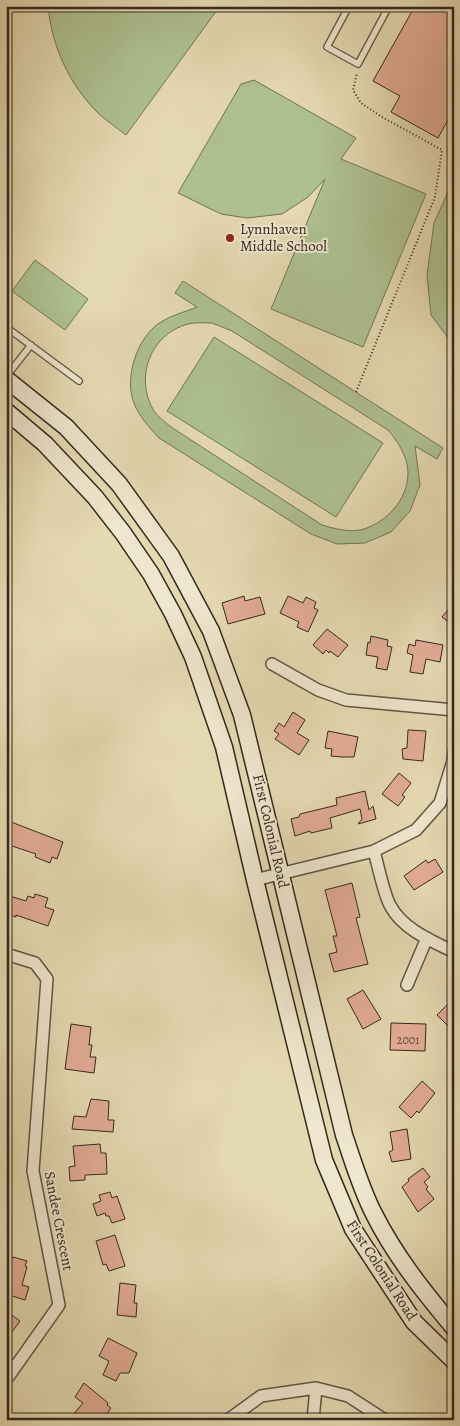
<svg xmlns="http://www.w3.org/2000/svg" width="460" height="1426" font-family="Alegreya,serif">
<rect width="100%" height="100%" fill="#e5d9b2"/>
<filter id="stains"><feTurbulence type="fractalNoise" baseFrequency=".004" numOctaves="4"/><feColorMatrix values="0 0 0 0 .2 0 0 0 0 .09 0 0 0 0 .02 0 0 0 .5 -.17"/></filter>
<radialGradient id="worn" r=".72"><stop offset=".6" stop-color="#630" stop-opacity="0"/><stop offset="1" stop-color="#630" stop-opacity=".3"/></radialGradient>
<path fill="#aec091" stroke="#707458" fill-rule="evenodd" d="M48 6H220L126 135C116 127 105 120 96 111 68 82 52 46 48 6Z
M254 80 356 138 341 159 426 194 363 347 271 309 325 179 308 197 282 214 247 218 221 214 178 193 241 84Z
M448 192 454 196V346L431 315 427 275 434 223Z
M35 260 88 299 65 330 12 291Z
M183 281 443 448 437 459 415 446 420 485 410 511 391 532 365 543 337 544 311 534 159 438C148 426 136 413 132 397 126 372 139 335 161 322 172 315 185 312 197 307L175 293ZM212 323 232 331 388 430C396 439 402 449 406 460 415 490 392 520 364 529 351 533 335 529 322 525L171 427C165 422 158 417 154 411 134 378 150 334 188 324 195 322 204 323 212 323Z
M214 337 383 443 336 517 167 411Z"/>
<path fill="#e2ab96" stroke="#33291e" d="M415 6H454V118L450 116 438 138 391 112 400 96 373 81Z
M244 596 245 601 260 597 265 614 228 624 222 603Z
M288 596 303 603 306 597 316 602 314 608 318 610 308 632 297 627 299 622 280 613Z
M454 603V626L442 617Z
M327 629 348 645 338 657 330 651 329 653 326 650 323 654 313 645Z
M371 636 388 640 387 646 392 647 387 670 376 668 378 657 366 655 368 642 370 643Z
M416 640 443 645 440 662 426 659 423 674 410 672 413 655 407 653 409 644 415 646Z
M293 712 305 720 297 733 309 740 299 755 275 739 279 734 274 731 279 723 284 727Z
M408 730 426 731 423 761 403 759 402 749 407 748Z
M328 731 358 737 354 757H342L331 756 332 749 325 748Z
M399 773 411 783 402 795 405 797 398 806 382 794Z
M365 791 369 810 373 806 376 819 358 824 362 819 360 809 330 818 332 828 311 833 310 831 295 836 291 819 299 817 300 814 337 805 336 798Z
M6 820 63 842 57 859 52 857 50 863 35 857 36 854 6 844Z
M435 859 443 872 414 890 404 876 426 860 428 863Z
M352 883 360 917 356 918 368 964 334 972 329 954 337 952 333 936H337L325 890Z
M35 894 48 898 45 907 54 910 48 926 16 915V917L6 914V907L10 896 26 901 28 896 34 898Z
M363 990 381 1019 363 1029 347 999Z
M454 998V1032L437 1015Z
M391 1023 426 1024 425 1051 390 1050Z
M71 1024 91 1027 89 1045H92L90 1057H96L94 1073 65 1069Z
M422 1081 435 1093 419 1113 417 1111 411 1118 399 1107Z
M91 1099 109 1101 108 1120H114L113 1132 72 1129 74 1116 86 1117Z
M407 1129 411 1159 392 1162 389 1152 393 1150 390 1132Z
M100 1144 101 1153H106L107 1174 85 1175V1180L70 1181 69 1167 75 1166 73 1146Z
M423 1168 430 1177 424 1182 428 1187 426 1189 434 1199 418 1212 402 1187 409 1181 408 1179Z
M110 1192 112 1198 117 1196 125 1219 112 1223 109 1216H106L105 1213 97 1216 93 1204 101 1201 99 1195Z
M115 1235 125 1266 109 1271 106 1264 103 1265 96 1241Z
M13 1257 27 1261 25 1266 27 1267 22 1285 29 1287 25 1300 6 1294V1273Z
M120 1283 136 1285 134 1303H137L136 1317 117 1315Z
M6 1311 20 1321 6 1340Z
M108 1338 137 1353 129 1373H120L116 1381 103 1375 109 1361 99 1356Z
M84 1383 108 1403 107 1405 111 1408 102 1420H79L73 1415 83 1403 75 1397Z"/>
<g fill="none" stroke-linecap="round" stroke-linejoin="round">
<g stroke="#605543" stroke-width="8">
<path id="service" d="M349 6 327 47 358 64 389 6
M6 327 79 381
M6 377 31 345"/>
</g>
<g stroke="#605543" stroke-width="14">
<path id="minor" d="M272 664 318 690 346 700 454 710
M374 851C378 865 384 896 391 907 404 930 432 941 454 952
M255 880 374 851 416 830 440 803 453 761 454 752
M6 954 35 963 47 979 33 1171 59 1305 6 1380
M407 985 427 938
M228 1420 261 1396 316 1388 348 1396 385 1420
M313 1420 316 1388"/>
</g>
<g stroke="#33291e" stroke-width="19">
<path id="secondary" d="M6 379 66 427 119 484 171 556 211 631 242 715 344 1135C353 1161 361 1189 374 1214 395 1256 424 1292 454 1328
M6 411 45 444 95 497 123 533 151 574 173 614 193 657 224 747 255 880 324 1160 353 1229 414 1322 454 1361"/>
</g>
<path stroke="#33291e" stroke-width="2" stroke-dasharray="1 2.5" stroke-linecap="butt" d="M356 392 435 197 442 150 382 117 361 103 353 90 357 73"/>
<use href="#service" stroke="#eee6cd" stroke-width="5.5"/>
<use href="#minor" stroke="#eee6cd" stroke-width="11"/>
<use href="#secondary" stroke="#eee6cd" stroke-width="16"/>
</g>
<circle fill="#8f2418" stroke="#eee6cd" stroke-width="2" cx="230" cy="238" r="5"/>
<g text-anchor="middle" stroke-width="4" stroke-linejoin="round" paint-order="stroke">
<g font-size="12" fill="#5f4a3c">
<text x="408" y="1044">2001</text>
</g>
<g font-size="15" fill="#33291e" stroke="#eee6cd" text-anchor="start">
<text x="240" y="234">Lynnhaven<tspan x="240" dy="17">Middle School</tspan></text>
</g>
<g font-size="15" fill="#33291e" stroke="#eee6cd">
<text transform="translate(271 831) rotate(77)" y="5">First Colonial Road</text>
<text transform="translate(59 1221) rotate(79)" y="5">Sandee Crescent</text>
<text transform="translate(382 1270) rotate(57)" y="5">First Colonial Road</text>
</g>
</g>
<rect width="460" height="1426" fill="none" stroke="#e5d9b2" stroke-width="25"/>
<rect x="8" y="8" width="445" height="1411" fill="none" stroke="#33291e" stroke-width="2.5"/>
<rect x="12" y="12" width="435" height="1401" fill="none" stroke="#33291e"/>
<rect width="100%" height="100%" filter="url(#stains)"/>
<rect width="100%" height="100%" fill="url(#worn)"/>
</svg>
